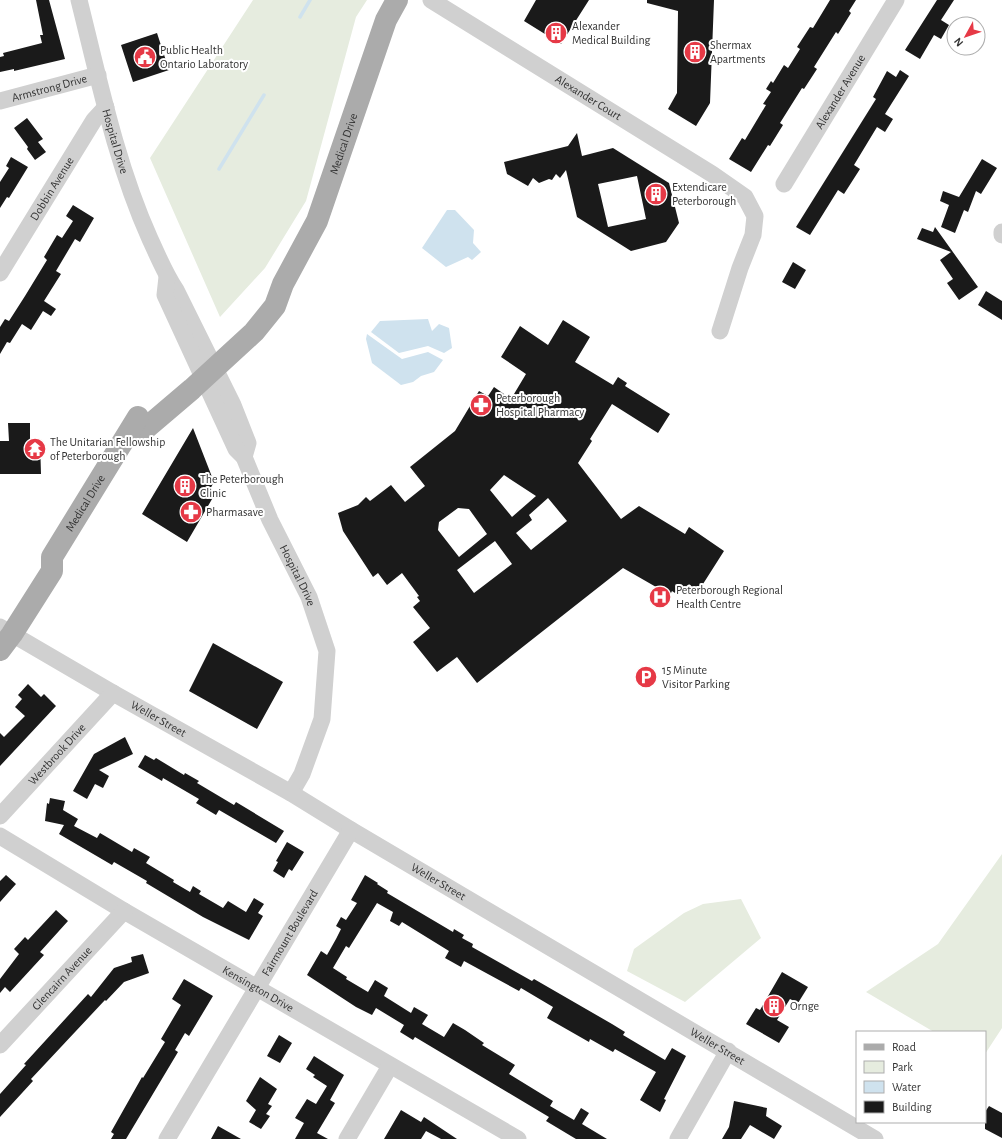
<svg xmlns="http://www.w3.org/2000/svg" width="1002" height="1139" font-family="'Alegreya Sans',sans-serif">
<rect width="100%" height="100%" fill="#fff"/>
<path fill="#e6ecdf" d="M253 0H367L356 17 306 201 265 268 220 317 150 158Z
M1002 854V1028L985 1054V1032H934L866 992 938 944Z
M741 899 761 938 685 1002 627 971 634 949 684 913 703 904Z"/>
<path fill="#cfe2ee" d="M447 210H455L474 230 473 243 481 252 472 260 468 257 446 267 422 248Z
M428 319 432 331 439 324 449 328 452 348 444 353 428 346 399 353 371 332 380 321Z
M367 334 402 359 428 352 443 360 434 372 421 376 413 382 401 385 372 363 366 339Z"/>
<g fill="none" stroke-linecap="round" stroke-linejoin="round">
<path stroke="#cfe2ee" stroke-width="3.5" d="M300 17 310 0
M219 169 264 95"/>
</g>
<path fill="#1a1a1a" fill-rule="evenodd" d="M36 0H49L65 59 14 71V69L0 72V57L4 56 3 53 42 43 40 35H43Z
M536 0H589L561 44 524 21Z
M647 0H714L710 103 696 126 668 109 677 93 678 11 647 3Z
M830 0H856L849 11 851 13 838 34 836 32 814 67 817 69 804 89 802 88 780 123 783 125 770 146 768 145 751 172 729 159 742 138 745 140 766 105 763 104 771 92 766 89 771 81 773 83 784 65 788 68 800 49 797 47 810 27 813 28Z
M937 0H954L941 20 949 25 941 39 934 35 920 59 905 50Z
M157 33 169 70 133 82 121 45Z
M900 70 909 76 885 114 893 119 885 132 877 127 854 165 860 169 844 194 838 190 810 235 796 227 876 99 873 97 887 71 896 77Z
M27 118 43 139 38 142 46 152 35 160 27 149 28 147 14 128Z
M577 133 582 156 613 148 669 183 679 223 666 242 631 251 577 217 566 170 560 178 556 174 552 180 549 179 539 183 533 178 528 186 507 174 504 162 568 146ZM637 176 646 219 608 227 598 184Z
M11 157 28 167 9 198 7 197 0 208V182L9 168 6 166Z
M982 159 997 168 981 194 976 191 968 212 964 210 955 233 941 227 949 205 940 201 943 191 959 197Z
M73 205 94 218 80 242 75 239 56 271 61 274 44 301 56 309 51 316 43 311 31 330 22 324 10 343 7 342 0 354V327L5 319 9 321 25 296 47 260 44 257 57 235 62 238 73 221 66 216Z
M935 227 978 287 959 300 947 283 953 279 940 260 951 252 917 239 922 228 933 232Z
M793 262 806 270 795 289 782 282Z
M986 291 1002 301V320L978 305Z
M563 320 590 337 575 362 613 385 618 377 627 383 625 386 670 414 658 433 612 404 590 439 592 441 578 463 621 519 639 506 685 534 689 527 724 551 696 595 680 585 675 593 672 591 670 595 623 568 477 683 457 657 437 672 413 642 430 628 413 607 420 601 417 597 419 596 402 573 387 585 378 573 373 577 343 531 338 513 358 505 366 497 370 501 391 485 405 502 425 486 410 467 455 431 479 391 488 396 494 387 511 399 526 374 501 357 520 326 548 345ZM504 475 536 496 512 517 490 490ZM548 498 567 521 531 550 516 533 532 520 529 515ZM458 508 469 509 487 534 459 557 438 530 439 522ZM495 541 512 564 474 593 457 570Z
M8 423H30V441H40L41 474H0V441H9Z
M193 428 214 482 209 491 215 494 187 542 142 514Z
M213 643 283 682 257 729 189 691Z
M28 684 41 697 44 694 56 706 0 766V733L4 737 25 716 15 707 22 699 18 695Z
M125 737 133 754 99 770 109 776 103 788 95 784 87 799 73 791 94 754Z
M145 755 154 760 156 758 184 775 185 773 199 781 197 783 234 805 236 802 284 831 276 843 219 810 216 815 196 803 199 799 163 778 162 781 138 767Z
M50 798 65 801 63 810 78 819 74 826 97 838 100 833 132 852 134 848 150 857 146 863 174 880 173 882 190 892 193 886 201 891 199 894 223 908 228 901 246 912 254 898 264 904 258 913 263 916 249 940 203 917 146 883 147 881 114 862 112 865 59 834 64 825 45 821 47 803 49 804Z
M287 842 304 852 292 871 289 869 284 878 273 871 278 862 276 861Z
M6 875 16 884 0 902V881Z
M365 875 378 883 377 884 388 891 387 893 453 932 454 929 464 935 462 938 473 944 472 947 532 981 534 979 612 1024 625 1032 623 1035 665 1060 672 1048 686 1056 664 1099 666 1100 660 1112 640 1100 656 1072 615 1049 613 1052 590 1039 589 1042 547 1018 553 1007 521 988 519 991 464 961 461 967 445 958 449 951 402 922 399 926 390 921 393 912 377 903 349 948 346 946 333 968 347 977 346 979 368 992 375 980 388 988 384 996 411 1013 414 1007 428 1015 422 1024 444 1037 453 1023 465 1030 484 1043 482 1045 515 1065 509 1074 553 1101 550 1106 574 1120 581 1108 589 1113 582 1124 607 1139H576L546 1121 549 1117 415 1037 413 1040 400 1032 404 1025 376 1008 372 1015 356 1007 307 975 321 951 327 955 336 939 341 929 336 926 341 917 346 920 357 903 351 900Z
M56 910 68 921 40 952 44 955 10 992 5 987 0 993V979L19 954 14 949 25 937 28 940Z
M143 954 149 973 124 982 106 1001 105 1000 31 1079 33 1081 0 1117V1094L26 1065 24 1064 88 994 91 997 114 968 132 962 131 957Z
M782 972 808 987 798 1003 790 999 777 1020 789 1027 779 1043 746 1024 756 1008 760 1010Z
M184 979 213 996 189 1036 185 1033 175 1050 178 1052 126 1139H111L114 1134 111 1132 142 1077 143 1078 165 1042 161 1039 181 1005 172 999Z
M279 1035 292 1043 280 1063 267 1056Z
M314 1056 344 1075 330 1100 335 1103 317 1133 328 1139H295L304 1123 295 1118 307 1099 316 1104 327 1086 313 1077 315 1075 306 1069Z
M260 1077 277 1089 268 1104 272 1106 266 1114 270 1116 261 1129 249 1122 256 1110 246 1101Z
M734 1101 767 1108 766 1116 782 1126 774 1139 750 1125 741 1139H722L729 1127Z
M989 1106 1002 1113V1138L985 1129V1112Z
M401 1110 421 1122 424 1117 457 1139H441L426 1131 421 1139H384Z
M218 1126 241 1139H211Z"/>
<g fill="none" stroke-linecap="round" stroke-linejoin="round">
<g stroke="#d0d0d0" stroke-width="17">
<path id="s1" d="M79 0C99 80 116 163 150 239 158 256 165 274 176 290L233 405 248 443 244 457"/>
<path id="s2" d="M431 0 712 174 745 197 755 216 753 235 740 268 720 331"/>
<path id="s3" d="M0 101 98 75"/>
<path id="s4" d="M784 184 896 0"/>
<path d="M1002 232V235"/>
<path id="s5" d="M0 273 94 120 106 107"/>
<path id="s6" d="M167 277 165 295 236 449 244 457 270 520 309 597 327 651 322 719 302 774 291 793"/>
<path id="s7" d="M0 627 113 693 291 793 351 830 875 1139"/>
<path id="s8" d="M0 816 113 693"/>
<path id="s9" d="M0 836 124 911 518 1139"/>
<path id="s10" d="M0 1045 124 911"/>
<path id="s11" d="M167 1139 351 830"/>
<path d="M347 1139 390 1066"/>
<path d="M678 1139 728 1051"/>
</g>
<g stroke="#ababab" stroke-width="22">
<path id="s12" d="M132 430 145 429 192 389 254 332 275 306 283 284 317 221 386 20 397 0"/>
<path id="s13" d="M0 650 12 634 52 571V557L138 417"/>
</g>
</g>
<defs>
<g id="building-disc" transform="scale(1.15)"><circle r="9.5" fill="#e63946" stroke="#fff"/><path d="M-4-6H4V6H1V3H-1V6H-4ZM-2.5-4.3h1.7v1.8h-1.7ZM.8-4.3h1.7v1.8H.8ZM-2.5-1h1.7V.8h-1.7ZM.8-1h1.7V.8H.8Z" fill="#fff"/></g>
<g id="civic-disc" transform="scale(1.15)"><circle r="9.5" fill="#e63946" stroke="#fff"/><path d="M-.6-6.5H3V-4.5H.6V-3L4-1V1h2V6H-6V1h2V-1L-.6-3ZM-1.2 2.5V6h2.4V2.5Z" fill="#fff"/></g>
<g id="pharmacy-disc" transform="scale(1.15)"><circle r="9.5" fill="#e63946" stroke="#fff"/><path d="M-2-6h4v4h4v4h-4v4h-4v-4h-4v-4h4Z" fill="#fff"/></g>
<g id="temple-disc" transform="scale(1.15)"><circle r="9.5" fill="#e63946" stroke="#fff"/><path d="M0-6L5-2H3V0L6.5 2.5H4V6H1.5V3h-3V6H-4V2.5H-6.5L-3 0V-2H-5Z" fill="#fff"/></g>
<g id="hospital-disc" transform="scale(1.15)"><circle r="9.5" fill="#e63946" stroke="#fff"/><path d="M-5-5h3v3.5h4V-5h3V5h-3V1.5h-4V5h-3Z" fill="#fff"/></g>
<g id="parking-disc" transform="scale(1.15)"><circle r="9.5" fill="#e63946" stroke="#fff"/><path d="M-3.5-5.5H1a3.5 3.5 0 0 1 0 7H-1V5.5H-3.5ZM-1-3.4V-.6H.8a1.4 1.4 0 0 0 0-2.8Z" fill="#fff"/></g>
</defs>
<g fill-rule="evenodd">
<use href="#building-disc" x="556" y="33"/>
<use href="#building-disc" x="695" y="52"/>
<use href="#civic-disc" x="145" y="57"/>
<use href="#building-disc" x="656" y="194"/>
<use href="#pharmacy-disc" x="481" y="405"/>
<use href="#temple-disc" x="35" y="449"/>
<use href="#building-disc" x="185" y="486"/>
<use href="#pharmacy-disc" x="191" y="512"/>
<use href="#hospital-disc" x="660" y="597"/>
<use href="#parking-disc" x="646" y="677"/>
<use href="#building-disc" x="774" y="1006"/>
</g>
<g text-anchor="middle" stroke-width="4" stroke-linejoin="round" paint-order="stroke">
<g font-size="12" fill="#333" stroke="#fff" text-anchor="start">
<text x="572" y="30">Alexander<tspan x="572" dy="14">Medical Building</tspan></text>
<text x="710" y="49">Shermax<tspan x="710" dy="14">Apartments</tspan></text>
<text x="160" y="54">Public Health<tspan x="160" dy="14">Ontario Laboratory</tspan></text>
<text x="672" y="191">Extendicare<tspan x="672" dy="14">Peterborough</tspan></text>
<text x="496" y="402">Peterborough<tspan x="496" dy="14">Hospital Pharmacy</tspan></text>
<text x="50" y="446">The Unitarian Fellowship<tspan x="50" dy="14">of Peterborough</tspan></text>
<text x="200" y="483">The Peterborough<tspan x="200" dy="14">Clinic</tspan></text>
<text x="206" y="516">Pharmasave</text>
<text x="676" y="594">Peterborough Regional<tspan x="676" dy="14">Health Centre</tspan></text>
<text x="662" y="674">15 Minute<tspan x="662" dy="14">Visitor Parking</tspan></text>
<text x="790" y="1010">Ornge</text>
</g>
<g font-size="12" fill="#333" stroke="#fff">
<text dy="4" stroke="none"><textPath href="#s3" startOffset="51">Armstrong Drive</textPath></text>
<text dy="4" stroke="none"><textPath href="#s4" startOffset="108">Alexander Avenue</textPath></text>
<text dy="4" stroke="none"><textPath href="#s2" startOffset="185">Alexander Court</textPath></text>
<text dy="4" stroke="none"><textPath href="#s1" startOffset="146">Hospital Drive</textPath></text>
<text dy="4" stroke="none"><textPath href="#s12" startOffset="369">Medical Drive</textPath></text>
<text dy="4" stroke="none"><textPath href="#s5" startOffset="99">Dobbin Avenue</textPath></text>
<text dy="4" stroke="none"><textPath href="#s13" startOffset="172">Medical Drive</textPath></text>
<text dy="4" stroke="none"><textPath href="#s6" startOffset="329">Hospital Drive</textPath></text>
<text dy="4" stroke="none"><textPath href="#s7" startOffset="183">Weller Street</textPath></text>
<text dy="4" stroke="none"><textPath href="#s8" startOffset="84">Westbrook Drive</textPath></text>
<text dy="4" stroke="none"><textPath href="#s7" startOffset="507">Weller Street</textPath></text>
<text dy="4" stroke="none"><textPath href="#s11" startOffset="240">Fairmount Boulevard</textPath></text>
<text dy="4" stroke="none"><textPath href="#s10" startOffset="91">Glencairn Avenue</textPath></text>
<text dy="4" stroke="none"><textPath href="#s9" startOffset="300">Kensington Drive</textPath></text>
<text dy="4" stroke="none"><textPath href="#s7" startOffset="831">Weller Street</textPath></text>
</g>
</g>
<rect x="856" y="1031" width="130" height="92" fill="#ffffff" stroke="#adadad"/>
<rect x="864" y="1044" width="20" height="6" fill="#ababab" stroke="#adadad"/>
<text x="892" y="1051" font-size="12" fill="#333333">Road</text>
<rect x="864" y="1061" width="20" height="12" fill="#e6ecdf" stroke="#adadad"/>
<text x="892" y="1071" font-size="12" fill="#333333">Park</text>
<rect x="864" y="1081" width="20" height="12" fill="#cfe2ee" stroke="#adadad"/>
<text x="892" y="1091" font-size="12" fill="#333333">Water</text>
<rect x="864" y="1101" width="20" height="12" fill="#1a1a1a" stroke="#adadad"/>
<text x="892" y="1111" font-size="12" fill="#333333">Building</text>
<g transform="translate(966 36) rotate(230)"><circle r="19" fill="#ffffff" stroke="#adadad"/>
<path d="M0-3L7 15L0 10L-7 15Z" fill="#e63946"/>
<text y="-6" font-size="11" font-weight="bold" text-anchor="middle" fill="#333333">N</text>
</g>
</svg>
